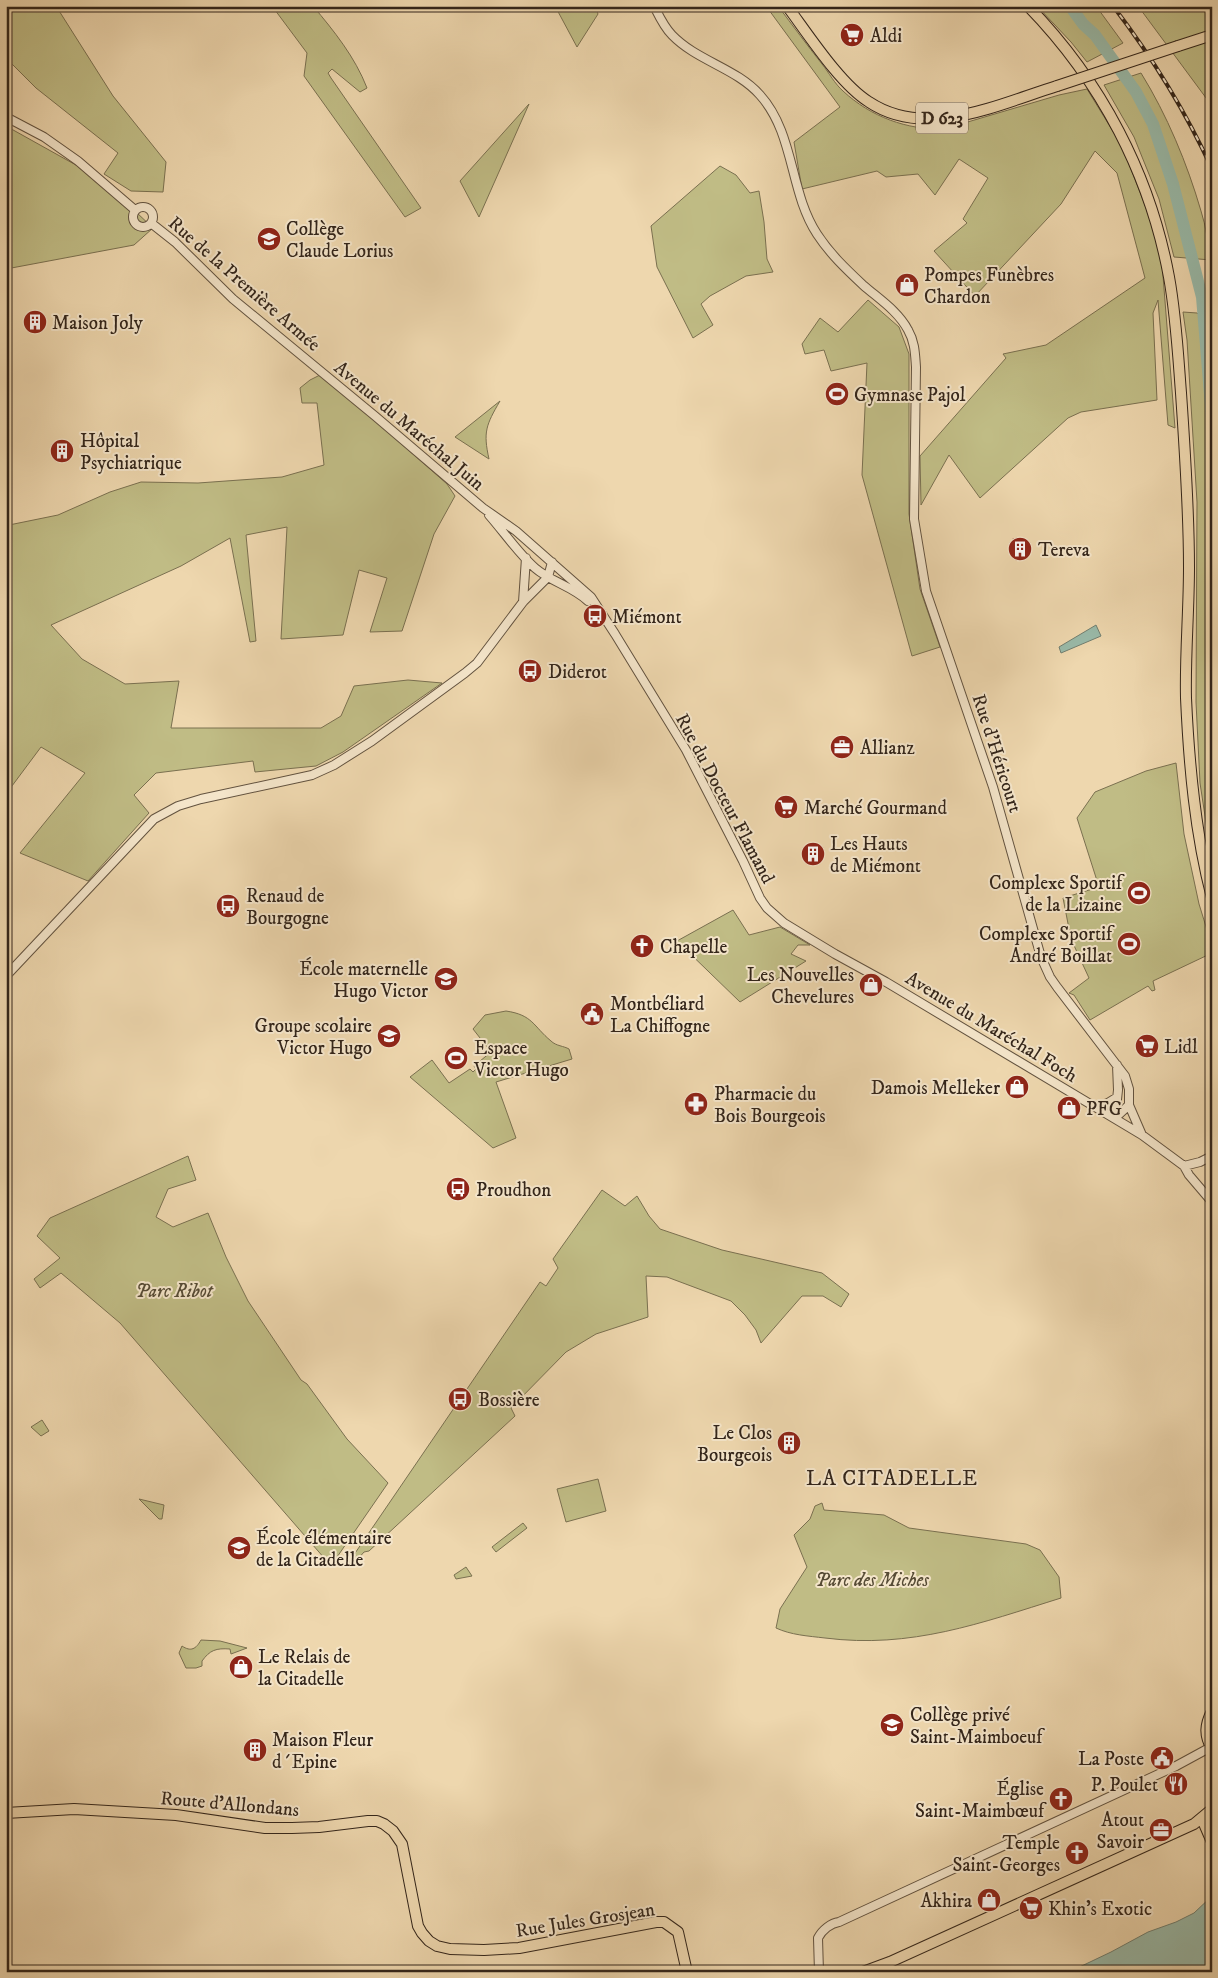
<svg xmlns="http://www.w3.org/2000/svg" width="1218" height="1978" font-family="'IM FELL DW Pica',serif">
<rect width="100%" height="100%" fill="#eed7ae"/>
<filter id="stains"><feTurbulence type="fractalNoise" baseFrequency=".004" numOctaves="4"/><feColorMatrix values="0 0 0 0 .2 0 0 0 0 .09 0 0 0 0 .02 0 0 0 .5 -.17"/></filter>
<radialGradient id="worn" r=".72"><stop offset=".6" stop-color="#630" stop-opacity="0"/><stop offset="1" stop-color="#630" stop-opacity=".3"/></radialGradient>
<path fill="#c0bc85" stroke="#7a7050" d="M6 6H56L113 96 166 162 163 192 131 191 104 174 118 153 36 88 6 58Z
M272 6H313C334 31 355 57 367 88L360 92 332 69 328 73 331 78 421 208 405 217 304 76 307 53Z
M555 6H595L598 14 577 47Z
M766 6H778C793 26 807 45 822 64 829 73 835 84 843 91 871 117 907 130 944 129L1059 95 1087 89 1122 146 1150 218 1162 263 1175 428 1168 425 1158 300 1153 313 1157 400 1081 412 1068 418 980 498 949 455 921 505 920 456 1006 358 1003 354 1046 345 1145 278 1117 173 1095 151 1061 204 975 296 934 251 967 223 963 219 988 178 959 159 935 195 918 174 886 177 877 171 802 189 794 142 840 107Z
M1037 6H1096L1123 43 1087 62 1071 42Z
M1138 6H1212V106Z
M1141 73C1167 115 1187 163 1201 211 1206 226 1208 244 1211 260L1174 257 1159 199 1134 137 1104 85Z
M529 104 479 217 460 181Z
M6 126 101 179 153 228 134 245 6 269Z
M720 166 736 175 750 193 759 191 764 222 767 259 773 272 746 276 710 296 701 304 713 325 693 338 657 267 651 226Z
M868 300 899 327 909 354V514L920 589 940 647 912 656 862 475 867 363 831 371 824 350 805 354 802 344 820 318 838 332Z
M1183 312 1197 313 1212 327V862L1200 783 1196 702 1197 502 1187 340Z
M322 374 447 484 455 496 434 534 402 631 370 632 387 578 359 570 343 635 281 639 287 527 246 535 256 641 250 642 230 538 181 566 51 625 82 659 125 684 179 681 171 728H321L341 716 354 686 408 680 442 683 343 752 316 766 255 772 253 761 156 773 134 795 149 813 88 881 20 853 85 773 41 747 6 794V524L9 525 58 515 110 492 141 482 198 483 282 477 324 465 317 403H302L300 388 310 380Z
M500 401C486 425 483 432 489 459L455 437Z
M1176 763 1184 834 1199 904 1212 946V953L1153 981 1155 990 1152 991 1148 986 1090 1020 1074 995 1069 993 1089 978 1071 939 1063 898 1099 887 1077 818 1095 792 1146 771Z
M733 910 749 935 780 927 810 945H798L791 954 806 961 740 1002 677 941Z
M506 1011C533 1015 533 1026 551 1041 556 1046 564 1046 569 1049L572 1059 496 1082 516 1138 493 1148 410 1077 432 1060 449 1083 470 1069 473 1072 476 1069 474 1066 491 1052 473 1029 485 1015Z
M188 1156 196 1180 168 1189 156 1217 173 1227 208 1213 226 1257 248 1301 301 1380 307 1384 347 1439 388 1483 335 1560 330 1561 325 1559 120 1323 61 1273 40 1288 34 1279 60 1258 37 1236 50 1218Z
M602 1190 625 1206 637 1196 649 1216 660 1229 722 1250 822 1273 849 1294 841 1307 823 1296H802L761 1343 756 1330 745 1315 731 1301 667 1277 646 1276 648 1317 596 1334 566 1352 511 1408 515 1416 369 1551 364 1552 351 1567 349 1566V1562L540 1282 546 1286 558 1268 553 1259Z
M42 1420 49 1431 41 1436 31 1427Z
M598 1479 606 1511 566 1522 557 1489Z
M139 1499 164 1505 162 1519H159Z
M822 1503 824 1510 884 1515 909 1528 1026 1544 1040 1550 1059 1577 1061 1598C981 1623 911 1649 825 1638 808 1636 791 1635 776 1628L780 1609 807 1567 794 1535 810 1519 815 1506Z
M523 1523 527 1528 496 1552 492 1547Z
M466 1567 472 1576 456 1579 454 1575Z
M201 1640 220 1641 247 1648 231 1654 230 1649C216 1648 210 1650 202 1661V1666L196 1668H186L179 1653 182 1646C191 1652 196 1649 201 1640Z"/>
<path fill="#99baa9" stroke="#707e70" d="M1096 625 1101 636 1061 653 1059 647Z
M1212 1896V1972H1069L1111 1952 1148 1932 1176 1922 1194 1913Z"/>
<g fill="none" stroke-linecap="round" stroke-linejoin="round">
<path stroke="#99baa9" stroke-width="12" d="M1070 6 1083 24 1095 35 1136 92 1153 124 1173 184 1202 297 1212 419"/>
<g stroke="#62523f" stroke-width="10">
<path id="minor" d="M654 6C659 16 664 27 672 35 697 61 736 68 760 95 795 134 789 191 817 234 830 254 846 269 863 285 879 299 898 311 908 330 915 342 915 354 916 367L914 519 926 591 993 787 1041 957 1050 977 1057 987 1125 1076 1129 1089V1105L1115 1118
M6 117 44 137 78 161 135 210
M133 217a10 10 0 1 1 20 0a10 10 0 1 1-20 0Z
M151 223 175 242 233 299 375 416 483 508 516 531 591 597 615 634 686 750 743 861 760 898 767 908 784 923 835 954 886 982 1142 1135 1184 1166 1189 1175 1212 1202
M489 515C504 532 518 553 535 568 551 582 572 586 588 601
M523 602 526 558
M6 976 154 819 178 806 201 799 312 775 334 765 372 741 465 673 477 663 523 602 548 577 552 562
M1129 1105 1142 1135
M1097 1107 1108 1103 1116 1098
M1115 1118 1118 1090 1117 1065
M1184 1166 1200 1162 1212 1156
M819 1972 818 1938C822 1930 831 1923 839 1922L1176 1766 1211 1747"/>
</g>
<g stroke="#33251a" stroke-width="12">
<path id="major" d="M787 6C808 34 840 84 869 102 926 140 999 104 1057 86
M1028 6C1101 81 1150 174 1169 277 1176 315 1178 354 1181 393 1185 451 1189 509 1189 567 1189 611 1185 655 1186 698 1189 765 1195 833 1212 898
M1178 46 1212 35
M1212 1711C1205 1725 1204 1735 1212 1749
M6 1813 74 1809 176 1815 265 1828H292L319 1827 368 1821H377L384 1824 393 1831 402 1844 418 1926 422 1933 429 1941 437 1946 450 1949 484 1950 519 1948 656 1922H664L678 1932 687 1972
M1202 1819 1212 1842
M863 1972 890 1962 1194 1824 1212 1809"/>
</g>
<use href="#minor" stroke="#f4e5ca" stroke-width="8"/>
<use href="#major" stroke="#eed7ae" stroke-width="10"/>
<g stroke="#33251a" stroke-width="4">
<path id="rail" d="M1113 6C1152 57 1185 110 1212 169"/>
</g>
<use href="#rail" stroke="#f4e5ca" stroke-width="2" stroke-dasharray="5.5" stroke-linecap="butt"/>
<g stroke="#33251a" stroke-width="12" stroke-linecap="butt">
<path id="major-bridge" d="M1057 86 1178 46"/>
</g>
<use href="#major-bridge" stroke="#eed7ae" stroke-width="10"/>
</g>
<defs>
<g id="supermarket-disc" transform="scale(1.25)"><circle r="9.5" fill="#8f2418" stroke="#f4e5ca"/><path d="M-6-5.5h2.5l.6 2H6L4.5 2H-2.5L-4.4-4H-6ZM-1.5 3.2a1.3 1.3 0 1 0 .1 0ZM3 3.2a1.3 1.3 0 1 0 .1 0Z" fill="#fff"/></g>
<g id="school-disc" transform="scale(1.25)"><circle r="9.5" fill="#8f2418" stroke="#f4e5ca"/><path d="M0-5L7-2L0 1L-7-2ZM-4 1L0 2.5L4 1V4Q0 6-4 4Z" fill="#fff"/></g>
<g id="shop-disc" transform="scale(1.25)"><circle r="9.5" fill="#8f2418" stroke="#f4e5ca"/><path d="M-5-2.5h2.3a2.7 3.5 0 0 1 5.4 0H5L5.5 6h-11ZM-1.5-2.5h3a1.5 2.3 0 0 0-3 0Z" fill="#fff"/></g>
<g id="building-disc" transform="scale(1.25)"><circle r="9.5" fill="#8f2418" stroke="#f4e5ca"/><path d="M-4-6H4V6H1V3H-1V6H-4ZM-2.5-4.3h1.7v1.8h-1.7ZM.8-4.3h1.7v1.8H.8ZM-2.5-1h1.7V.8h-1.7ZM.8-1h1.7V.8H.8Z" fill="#fff"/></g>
<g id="stadium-disc" transform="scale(1.25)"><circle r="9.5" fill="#8f2418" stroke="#f4e5ca"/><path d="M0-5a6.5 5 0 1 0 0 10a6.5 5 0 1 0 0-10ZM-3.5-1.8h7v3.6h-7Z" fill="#fff"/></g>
<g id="bus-disc" transform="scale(1.25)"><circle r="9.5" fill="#8f2418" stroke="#f4e5ca"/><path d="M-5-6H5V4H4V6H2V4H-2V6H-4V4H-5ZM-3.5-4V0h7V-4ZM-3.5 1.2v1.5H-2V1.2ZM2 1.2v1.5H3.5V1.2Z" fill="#fff"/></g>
<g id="office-disc" transform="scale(1.25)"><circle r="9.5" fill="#8f2418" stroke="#f4e5ca"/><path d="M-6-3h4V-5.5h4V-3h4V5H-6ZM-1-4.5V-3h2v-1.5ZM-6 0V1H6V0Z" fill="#fff"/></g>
<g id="church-disc" transform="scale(1.25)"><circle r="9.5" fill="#8f2418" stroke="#f4e5ca"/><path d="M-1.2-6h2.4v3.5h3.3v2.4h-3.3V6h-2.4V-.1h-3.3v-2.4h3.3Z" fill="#fff"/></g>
<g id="civic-disc" transform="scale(1.25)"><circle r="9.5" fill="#8f2418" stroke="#f4e5ca"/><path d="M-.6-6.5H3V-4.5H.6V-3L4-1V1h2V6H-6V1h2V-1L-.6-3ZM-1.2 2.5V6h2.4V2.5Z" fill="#fff"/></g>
<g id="pharmacy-disc" transform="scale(1.25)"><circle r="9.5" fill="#8f2418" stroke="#f4e5ca"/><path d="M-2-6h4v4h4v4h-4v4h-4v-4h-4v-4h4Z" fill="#fff"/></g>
<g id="restaurant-disc" transform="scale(1.25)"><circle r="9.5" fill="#8f2418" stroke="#f4e5ca"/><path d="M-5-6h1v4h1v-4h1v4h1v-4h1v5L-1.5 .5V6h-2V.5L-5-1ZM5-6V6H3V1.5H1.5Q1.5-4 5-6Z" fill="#fff"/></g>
</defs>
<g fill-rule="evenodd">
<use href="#supermarket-disc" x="852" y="35"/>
<use href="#school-disc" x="269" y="239"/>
<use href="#shop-disc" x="907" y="285"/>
<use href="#building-disc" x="35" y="322"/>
<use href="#stadium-disc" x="837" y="394"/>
<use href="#building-disc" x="62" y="451"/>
<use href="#building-disc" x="1020" y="549"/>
<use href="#bus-disc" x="595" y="616"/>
<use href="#bus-disc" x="530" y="671"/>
<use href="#office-disc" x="842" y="747"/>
<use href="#supermarket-disc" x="786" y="807"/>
<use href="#building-disc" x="813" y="854"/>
<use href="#stadium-disc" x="1139" y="893"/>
<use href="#bus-disc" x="228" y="906"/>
<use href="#stadium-disc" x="1129" y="944"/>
<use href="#church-disc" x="642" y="946"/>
<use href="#school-disc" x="446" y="979"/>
<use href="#shop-disc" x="871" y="985"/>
<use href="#civic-disc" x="592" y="1014"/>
<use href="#school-disc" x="389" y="1036"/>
<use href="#supermarket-disc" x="1147" y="1046"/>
<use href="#stadium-disc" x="456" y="1058"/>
<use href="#shop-disc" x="1017" y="1087"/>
<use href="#pharmacy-disc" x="696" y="1104"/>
<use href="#shop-disc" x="1069" y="1108"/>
<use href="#bus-disc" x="458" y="1189"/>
<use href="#bus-disc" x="460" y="1399"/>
<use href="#building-disc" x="789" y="1443"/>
<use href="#school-disc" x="239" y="1548"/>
<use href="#shop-disc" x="241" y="1667"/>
<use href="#school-disc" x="892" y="1725"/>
<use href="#building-disc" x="255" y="1750"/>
<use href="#civic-disc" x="1162" y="1758"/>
<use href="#restaurant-disc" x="1176" y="1784"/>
<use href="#church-disc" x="1061" y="1799"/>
<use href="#office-disc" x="1161" y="1830"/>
<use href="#church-disc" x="1077" y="1853"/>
<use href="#shop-disc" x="989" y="1900"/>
<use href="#supermarket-disc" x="1031" y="1908"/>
</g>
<g text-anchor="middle" stroke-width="4" stroke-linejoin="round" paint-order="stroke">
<rect fill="#f4e5ca" stroke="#6d5f4f" stroke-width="1" x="916" y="102.5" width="52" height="31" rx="4"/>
<g font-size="18" font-weight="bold" fill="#33251a">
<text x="942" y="124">D 623</text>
</g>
<g font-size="19" fill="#33251a" stroke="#f4e5ca" text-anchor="start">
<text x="870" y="42">Aldi</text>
<text x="286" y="235">Collège<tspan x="286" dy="22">Claude Lorius</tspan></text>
<text x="924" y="281">Pompes Funèbres<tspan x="924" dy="22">Chardon</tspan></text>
<text x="52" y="329">Maison Joly</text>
<text x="854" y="401">Gymnase Pajol</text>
<text x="80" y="447">Hôpital<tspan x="80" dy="22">Psychiatrique</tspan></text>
<text x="1038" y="556">Tereva</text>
<text x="612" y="623">Miémont</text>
<text x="548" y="678">Diderot</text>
<text x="860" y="754">Allianz</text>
<text x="804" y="814">Marché Gourmand</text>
<text x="830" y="850">Les Hauts<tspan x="830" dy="22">de Miémont</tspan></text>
<text x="1122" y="889" text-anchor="end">Complexe Sportif<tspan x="1122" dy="22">de la Lizaine</tspan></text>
<text x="246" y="902">Renaud de<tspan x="246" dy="22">Bourgogne</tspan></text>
<text x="1112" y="940" text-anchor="end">Complexe Sportif<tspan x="1112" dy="22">André Boillat</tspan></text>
<text x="660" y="953">Chapelle</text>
<text x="428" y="975" text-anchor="end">École maternelle<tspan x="428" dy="22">Hugo Victor</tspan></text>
<text x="854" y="981" text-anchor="end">Les Nouvelles<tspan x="854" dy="22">Chevelures</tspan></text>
<text x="610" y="1010">Montbéliard<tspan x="610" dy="22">La Chiffogne</tspan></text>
<text x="372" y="1032" text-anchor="end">Groupe scolaire<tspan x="372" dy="22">Victor Hugo</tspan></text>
<text x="1164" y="1053">Lidl</text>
<text x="474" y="1054">Espace<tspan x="474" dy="22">Victor Hugo</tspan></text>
<text x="1000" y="1094" text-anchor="end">Damois Melleker</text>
<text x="714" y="1100">Pharmacie du<tspan x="714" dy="22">Bois Bourgeois</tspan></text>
<text x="1086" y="1115">PFG</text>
<text x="476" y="1196">Proudhon</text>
<text x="478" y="1406">Bossière</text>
<text x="772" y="1439" text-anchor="end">Le Clos<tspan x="772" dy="22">Bourgeois</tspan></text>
<text x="256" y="1544">École élémentaire<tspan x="256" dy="22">de la Citadelle</tspan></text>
<text x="258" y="1663">Le Relais de<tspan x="258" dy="22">la Citadelle</tspan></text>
<text x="910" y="1721">Collège privé<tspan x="910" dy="22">Saint-Maimboeuf</tspan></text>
<text x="272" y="1746">Maison Fleur<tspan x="272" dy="22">d´Epine</tspan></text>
<text x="1144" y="1765" text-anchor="end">La Poste</text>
<text x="1158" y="1791" text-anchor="end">P. Poulet</text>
<text x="1044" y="1795" text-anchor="end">Église<tspan x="1044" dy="22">Saint-Maimbœuf</tspan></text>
<text x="1144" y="1826" text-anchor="end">Atout<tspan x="1144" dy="22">Savoir</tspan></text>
<text x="1060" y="1849" text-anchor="end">Temple<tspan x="1060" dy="22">Saint-Georges</tspan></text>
<text x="972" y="1907" text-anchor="end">Akhira</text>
<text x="1048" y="1915">Khin's Exotic</text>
</g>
<g font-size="19" fill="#33251a" stroke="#f4e5ca">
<text transform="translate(245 283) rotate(41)" y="7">Rue de la Première Armée</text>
<text transform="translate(410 425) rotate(40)" y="7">Avenue du Maréchal Juin</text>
<text transform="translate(998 753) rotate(72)" y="7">Rue d'Héricourt</text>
<text transform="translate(726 798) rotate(62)" y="7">Rue du Docteur Flamand</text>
<text transform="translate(992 1026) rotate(31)" y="7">Avenue du Maréchal Foch</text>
<text transform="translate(230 1803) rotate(5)" y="7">Route d'Allondans</text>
<text transform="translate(585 1919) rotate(-9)" y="7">Rue Jules Grosjean</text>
</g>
<g font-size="19" font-style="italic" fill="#564b35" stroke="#f4e5ca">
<text x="174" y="1297">Parc Ribot</text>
<text x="872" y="1586">Parc des Miches</text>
</g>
<g font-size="21" letter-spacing="1" fill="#33251a" stroke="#f4e5ca">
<text x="892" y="1485">LA CITADELLE</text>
</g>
</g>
<rect width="1218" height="1978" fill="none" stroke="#eed7ae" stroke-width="25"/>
<rect x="8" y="8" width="1203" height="1963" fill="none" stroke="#33251a" stroke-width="2.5"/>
<rect x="12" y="12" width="1193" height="1953" fill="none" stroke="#33251a"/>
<rect width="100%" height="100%" filter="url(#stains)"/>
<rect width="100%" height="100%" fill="url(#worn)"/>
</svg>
